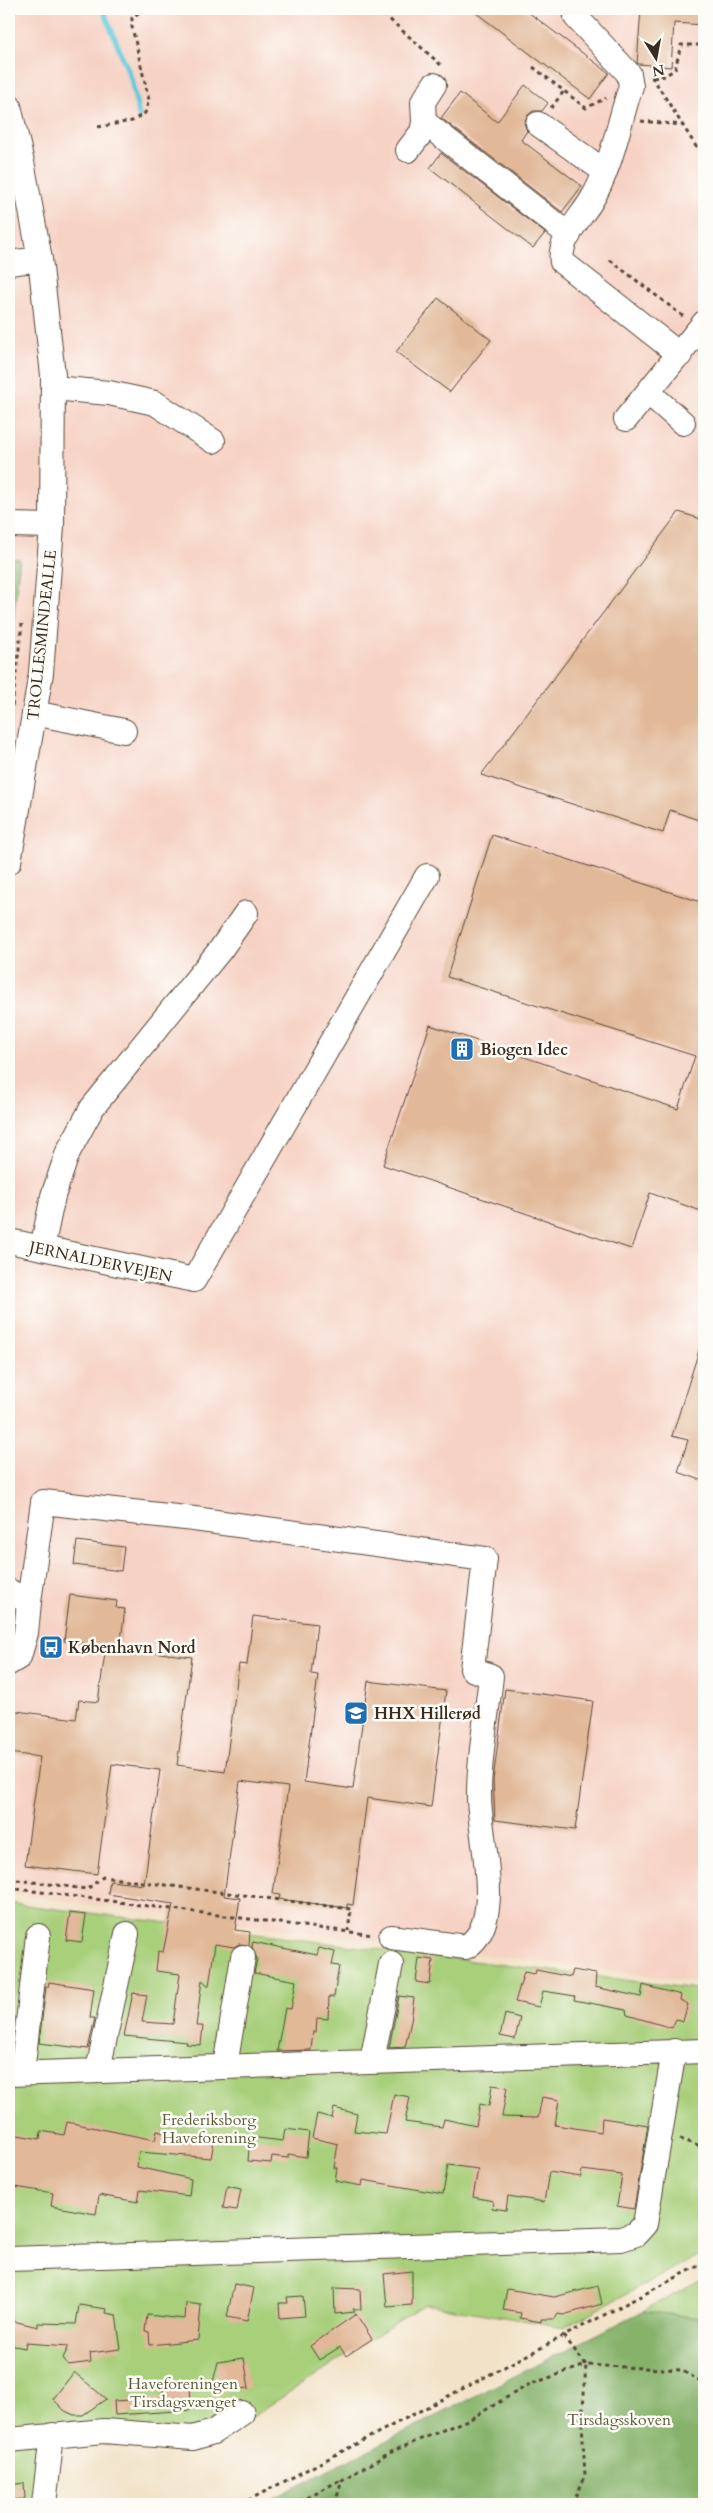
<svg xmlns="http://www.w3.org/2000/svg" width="713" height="2513" font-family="Cardo,serif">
<rect width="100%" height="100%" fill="#fdfcf7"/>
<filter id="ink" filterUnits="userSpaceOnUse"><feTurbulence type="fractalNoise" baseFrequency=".02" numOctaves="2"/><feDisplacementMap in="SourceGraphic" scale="10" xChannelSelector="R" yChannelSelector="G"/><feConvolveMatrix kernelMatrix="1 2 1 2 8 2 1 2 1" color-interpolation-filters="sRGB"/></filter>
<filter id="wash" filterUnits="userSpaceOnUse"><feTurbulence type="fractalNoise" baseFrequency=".0096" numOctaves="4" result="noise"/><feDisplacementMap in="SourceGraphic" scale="20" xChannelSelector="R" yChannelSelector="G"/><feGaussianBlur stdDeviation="1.12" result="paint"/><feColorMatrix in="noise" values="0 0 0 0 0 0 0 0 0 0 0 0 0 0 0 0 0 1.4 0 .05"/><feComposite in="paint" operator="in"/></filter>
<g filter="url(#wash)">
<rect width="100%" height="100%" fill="#f2e2c7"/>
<path fill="#f6d2c4" d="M9 9H704V1983L9 1894Z"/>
<path fill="#a8cf7a" stroke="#727c4c" d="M9 1903 704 1990V2253L564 2327 424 2304 197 2453 56 2439 43 2504H9Z
M704 2279V2318L643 2311Z"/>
<path fill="#86b26a" stroke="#606e44" d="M9 558 20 559 9 659Z
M643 2311 704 2319V2504H262Z"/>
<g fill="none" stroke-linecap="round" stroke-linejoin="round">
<path stroke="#5dc7d9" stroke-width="5.5" d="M103 9 131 78 139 116"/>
</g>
<g id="blocks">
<path fill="#e1b898" d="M471 9H524L609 73 590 99Z
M641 9H704V25L674 23 671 67 639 64 637 63Z
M525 85 548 103 542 111H533L527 116 524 123 527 131 521 140 582 186 562 212 441 118 460 93 497 122Z
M441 153 545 233 533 248 430 168Z
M438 298 491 340 450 392 396 352Z
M679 512 704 520V822L670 810 663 833 481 775Z
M492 835 704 903V1212L650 1193 631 1249 383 1165 430 1025 678 1109 695 1056 447 977Z
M701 1344 704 1345V1481L678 1472 688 1440 672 1436Z
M77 1541 124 1547 121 1571 74 1565Z
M70 1595 117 1601 116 1608 125 1609 120 1648 192 1657 177 1765 225 1772 239 1664 247 1665 253 1616 317 1624 311 1674 318 1675 304 1782 353 1789 368 1681 446 1691 431 1807 367 1798 353 1905 347 1904V1908L279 1899 280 1895 273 1894 288 1787 240 1781 224 1896 240 1898 235 1930 250 1932 249 1945 239 1944 234 1947 215 1944 209 1986 202 1980 196 2026H203L201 2045 186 2044 187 2042 124 2036 133 1993 147 1995 142 2022 173 2024 180 1974 156 1971 158 1951 163 1952 173 1904 108 1894 110 1881 144 1885 160 1770 112 1764 97 1874 25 1865 40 1757 9 1753V1710L76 1719 79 1700 98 1702 106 1646 64 1641Z
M505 1689 593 1701 575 1830 495 1820 493 1780Z
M70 1913 86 1915 82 1942 66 1940Z
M253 1942 317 1955 319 1948 335 1952 332 1965 339 1966 334 1997H329L328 2019 317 2018 316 2032H313L311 2050 277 2051 285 2008 291 2009 296 1981 254 1973 257 1959 252 1947Z
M419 1958 433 1960 430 1984 416 1982Z
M536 1970 571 1977 573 1970 596 1974 595 1987 641 1997 643 1985 681 1995 680 2000 688 2004 683 2021 676 2019 672 2028 627 2015 626 2010 574 2000 575 1996 543 1991 539 2007 515 2002 524 1972 535 1974Z
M49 1982 94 1989 90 2018H95L88 2049 39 2043 46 1987H48Z
M399 1996 414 1998 411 2021 405 2047 389 2048Z
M505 2014 520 2018 515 2039 500 2036Z
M492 2085 507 2087 502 2117 538 2118 542 2097 559 2100 555 2125 601 2132 602 2118 648 2125 634 2209 617 2206 622 2175 582 2170 581 2177 549 2172 544 2202 508 2196 506 2210 492 2208 493 2201 473 2197 478 2169 448 2165 443 2194 363 2180 362 2186 335 2181 337 2168H334L338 2144 312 2138 317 2114 332 2118 334 2108 357 2114 354 2131 386 2134 394 2094 410 2097 405 2122 442 2127 444 2119 476 2126 480 2104 489 2106Z
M67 2122 155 2140 157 2131 188 2139 189 2136 214 2141 211 2158 139 2152 137 2167 191 2179 189 2196 140 2190 138 2202 99 2195 96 2214 51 2206 53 2193 9 2186V2137H11L12 2134 40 2139 41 2131 64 2135Z
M285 2129 309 2132 306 2157 288 2154V2158L272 2156 271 2163 248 2161 250 2137 283 2141Z
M227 2186 241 2189 237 2210 223 2208Z
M412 2271V2305L387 2307 384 2274Z
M234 2284 254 2288 247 2321 227 2317Z
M598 2286 602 2304 563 2315 558 2314 555 2319H541V2322L520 2318 521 2313 503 2310 507 2289 554 2297Z
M334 2288 360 2289 361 2309H353L355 2312 335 2314Z
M303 2296 305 2316 280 2318 279 2303H288L287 2297Z
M186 2303 201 2305 198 2340 150 2345 149 2332 145 2331 147 2315 185 2319Z
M79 2305 107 2309 106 2313 116 2315 121 2349 90 2353 91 2362 68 2365 63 2358 69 2346 26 2343 25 2348 9 2345V2320L38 2327V2323L76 2324Z
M356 2314 372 2339 346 2356 340 2347 319 2360 310 2346Z
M244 2358 249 2388 222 2391 221 2386H212L218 2362Z
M74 2372 106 2399 83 2415H74L65 2411 53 2399Z
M190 2381 191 2410 115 2415 114 2401 164 2398 162 2384Z
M24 2483 25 2499 9 2500V2485Z"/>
</g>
</g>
<g filter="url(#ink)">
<use href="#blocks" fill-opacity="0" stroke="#564637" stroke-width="1"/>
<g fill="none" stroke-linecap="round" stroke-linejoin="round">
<g stroke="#564637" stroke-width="26">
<path id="minor" d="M576 17 629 74 631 86C619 122 611 169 591 201 580 219 558 240 562 262L680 355
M9 106 23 167 40 259 53 375 52 526 41 673 9 862
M424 122 569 235
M538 124 604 171
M408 150 422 132 424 122 423 102 434 85
M9 263 40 259
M53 388 109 393 155 403 213 441
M649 393 683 423
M626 419 704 323
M9 525 52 526
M34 713 124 731
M9 1241 194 1280 427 876
M42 1248 53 1196 68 1152 92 1108 221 949 246 913
M9 1591 29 1602 26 1633 19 1657 9 1663
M29 1602 43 1502 194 1519 485 1559 472 1669 491 1676C487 1715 479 1755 479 1794 478 1833 507 1923 466 1947L391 1937
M372 2061 391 1964
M225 2066 243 1957
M98 2070 127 1934
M22 2073 38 1936
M9 2074 704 2051
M9 2259 621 2239 636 2234 645 2224 674 2051
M9 2440 104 2431 193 2438 213 2432 242 2413
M44 2504 52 2435"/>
</g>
<path stroke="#564637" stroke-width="3" stroke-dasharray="4 4" stroke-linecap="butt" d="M378 9 441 65
M533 67 586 108 606 98
M651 78H653L697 148
M653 78 665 76 675 69 681 45H702L704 42
M551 108 564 91
M641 121 682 125
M98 127 132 121 145 113 149 100 132 27V18L143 9
M610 260 684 317
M11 714 22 624
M9 1879 87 1889 103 1877 351 1909 348 1931
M9 1888 373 1935
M680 2139 704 2147
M241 2504 704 2263
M293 2504 341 2480
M335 2504 342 2480 395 2450 472 2418 528 2385 586 2365 564 2336
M573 2504 585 2476 582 2422 586 2365 681 2370 704 2384"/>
<use href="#minor" stroke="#fff" stroke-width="24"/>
</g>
</g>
<defs>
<g id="building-square" transform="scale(1.25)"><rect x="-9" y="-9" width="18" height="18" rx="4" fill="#1f6fb2" stroke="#fdfcf7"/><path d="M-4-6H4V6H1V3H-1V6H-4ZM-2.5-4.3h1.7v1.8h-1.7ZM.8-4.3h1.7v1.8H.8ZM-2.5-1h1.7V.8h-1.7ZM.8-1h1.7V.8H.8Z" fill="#fff"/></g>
<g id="bus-square" transform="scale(1.25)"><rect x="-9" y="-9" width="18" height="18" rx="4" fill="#1f6fb2" stroke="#fdfcf7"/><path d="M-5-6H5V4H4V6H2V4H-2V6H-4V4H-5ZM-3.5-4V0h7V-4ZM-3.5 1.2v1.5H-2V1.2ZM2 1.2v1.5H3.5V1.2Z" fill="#fff"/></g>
<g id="university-square" transform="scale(1.25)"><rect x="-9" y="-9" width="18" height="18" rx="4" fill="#1f6fb2" stroke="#fdfcf7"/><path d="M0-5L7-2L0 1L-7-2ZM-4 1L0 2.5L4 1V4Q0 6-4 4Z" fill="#fff"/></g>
</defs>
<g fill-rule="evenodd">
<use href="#building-square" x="462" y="1049"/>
<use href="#bus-square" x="51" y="1647"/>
<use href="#university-square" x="356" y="1713"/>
</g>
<g text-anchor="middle" stroke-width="5" stroke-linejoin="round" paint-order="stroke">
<g font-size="16" fill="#3b2a1e" stroke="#fdfcf7">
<text transform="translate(41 635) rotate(-84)" y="6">TROLLESMINDEALLE</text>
<text transform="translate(101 1261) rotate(12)" y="6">JERNALDERVEJEN</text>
</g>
<g font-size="16" font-weight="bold" fill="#3b2a1e" stroke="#fdfcf7" text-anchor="start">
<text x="480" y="1055">Biogen Idec</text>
<text x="68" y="1653">København Nord</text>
<text x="374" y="1719">HHX Hillerød</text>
</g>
<g font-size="16" fill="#5c5c3a" stroke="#fdfcf7">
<text x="209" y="2125">Frederiksborg<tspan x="209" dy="18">Haveforening</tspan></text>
<text x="183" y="2389">Haveforeningen<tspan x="183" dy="18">Tirsdagsvænget</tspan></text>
<text x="619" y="2425">Tirsdagsskoven</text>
</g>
</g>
<rect width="713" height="2513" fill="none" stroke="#fdfcf7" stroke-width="30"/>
<g transform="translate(656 58) rotate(169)" stroke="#fdfcf7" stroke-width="4" paint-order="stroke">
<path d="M0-4L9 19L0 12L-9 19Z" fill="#3b2a1e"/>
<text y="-8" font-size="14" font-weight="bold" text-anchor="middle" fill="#3b2a1e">N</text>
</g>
</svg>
